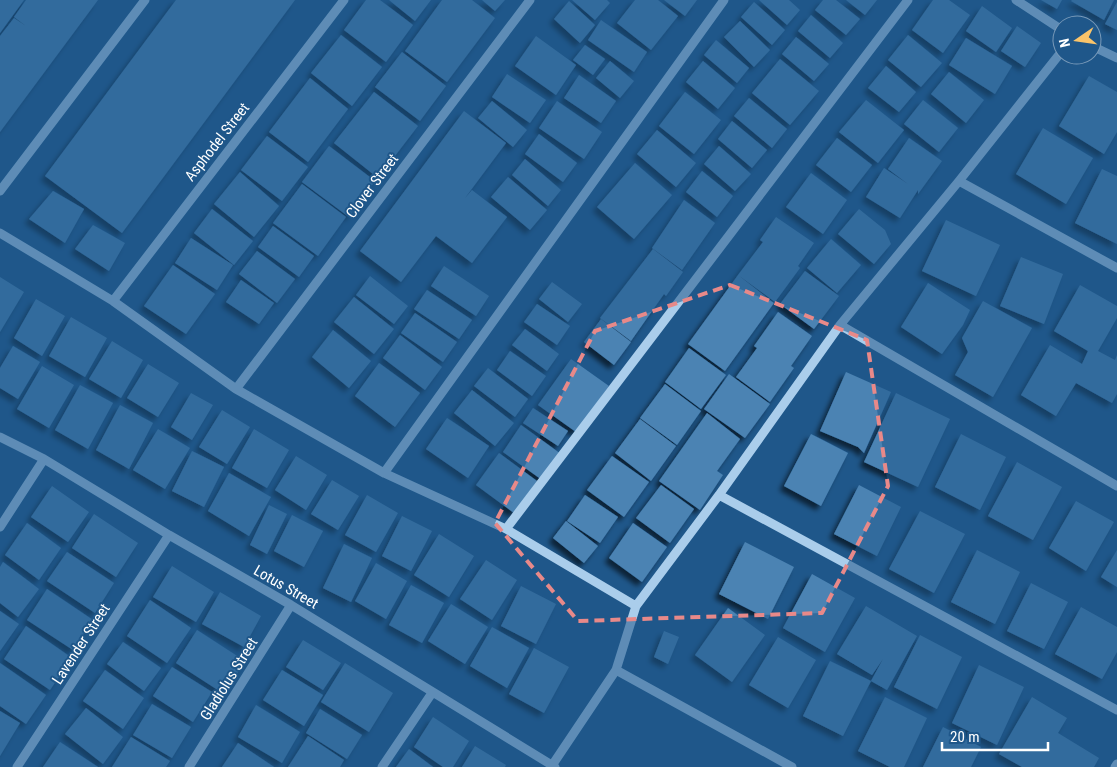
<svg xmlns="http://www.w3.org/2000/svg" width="1117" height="767" font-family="'Roboto Condensed',sans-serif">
<defs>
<filter id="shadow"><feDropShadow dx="-4.5" dy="4.5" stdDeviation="2.5" flood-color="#0009"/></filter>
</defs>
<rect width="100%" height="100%" fill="#1f578a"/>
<path fill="#4b83b3" filter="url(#shadow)" d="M0 0H24L0 33Z
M26 0H98L0 132V36L14 18 26 26 14 17Z
M176 0H295L122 233 45 176Z
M366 0H380L413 25 386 62 344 30Z
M389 0H431L415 21Z
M442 0H472L495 18 447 82 405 51Z
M482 0H505L495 11Z
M572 0H607L610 3 595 20Z
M635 0H658L678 16 651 50 617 23Z
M664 0H697L685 16Z
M759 0H789L800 10 787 25Z
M823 0H836L860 19 846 35 815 10Z
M846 0H877L865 15Z
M933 0H949L970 15 943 53 912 30Z
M1041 0H1062L1057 9Z
M1072 0H1114L1104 20 1071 1Z
M569 1 595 25 580 43 554 19Z
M754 2 785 30 772 45 741 17Z
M1117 2V30L1105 24Z
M982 6 1012 28 996 52 966 31Z
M811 15 843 43 830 58 798 31Z
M601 20 647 52 634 72 588 40Z
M740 21 770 50 754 67 724 37Z
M1017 26 1041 43 1025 67 1001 51Z
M341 35 382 67 352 106 311 73Z
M908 35 942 63 921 87 888 60Z
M536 36 576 65 556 95 515 66Z
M796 37 829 64 814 81 782 54Z
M966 38 1012 66 995 94 949 65Z
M716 40 749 68 737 83 704 55Z
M585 45 605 59 593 75 573 60Z
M402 52 446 86 420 121 375 87Z
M780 59 819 91 790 125 752 93Z
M610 61 634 81 620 98 596 78Z
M703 61 735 88 718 109 686 82Z
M886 66 916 92 899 112 868 88Z
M949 72 984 100 966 123 931 94Z
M507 74 546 100 530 123 492 97Z
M579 75 616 101 601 123 564 98Z
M1089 76 1117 92V132L1104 154 1059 126Z
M310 78 348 109 308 162 269 132Z
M374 92 418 126 378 178 334 143Z
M685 92 721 120 694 154 659 126Z
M749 98 787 129 772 148 734 116Z
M866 100 904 130 878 163 839 132Z
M923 100 958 128 939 152 904 124Z
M492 101 527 130 513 147 478 118Z
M557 101 602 132 584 159 539 128Z
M464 111 506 143 465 198 472 190 507 217 472 263 436 236 401 282 360 251Z
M732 121 767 150 752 168 718 139Z
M1043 128 1093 158 1066 204 1016 174Z
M657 130 696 163 676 187 637 154Z
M539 134 577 163 563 182 525 154Z
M267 136 308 167 282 201 241 170Z
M837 138 872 165 851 192 816 165Z
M909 138 942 161 918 194V190L900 218 866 197 884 168 908 184 888 169Z
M329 146 375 181 349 217 302 182Z
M719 146 751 174 735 191 704 164Z
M525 159 561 190 548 206 512 175Z
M635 163 672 195 634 239 597 207Z
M1102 169 1117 176V244L1075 223Z
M702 171 733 196 717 217 686 192Z
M240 172 279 206 254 237 214 204Z
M811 173 847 200 823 234 786 207Z
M508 177 547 210 530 230 491 197Z
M302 184 346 217 318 256 273 223Z
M53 191 84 209 65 243 29 219Z
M684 200 715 223 682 270 652 248Z
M212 209 253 241 234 265 194 233Z
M859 209 885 230 891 244 874 264 838 234Z
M776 217 814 243 798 266 800 268 775 302 738 275 763 242 760 240Z
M946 220 1000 245 976 296 922 271Z
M93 225 125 243 109 271 75 249Z
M273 226 314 256 299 277 258 247Z
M191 238 233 265 217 290 175 263Z
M831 239 861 265 837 293 807 268Z
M653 249 683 272 666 296 664 294 631 341 600 318Z
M257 251 295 279 277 303 239 274Z
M1021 257 1063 274 1044 324 1000 306Z
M173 265 215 294 186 334 144 306Z
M444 266 489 296 476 316 431 286Z
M805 271 839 296 814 329 780 304Z
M738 275 774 303 725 371 688 344Z
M370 276 408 306 394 324 356 295Z
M0 277 24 292 0 332Z
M241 280 274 303 259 324 226 302Z
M552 282 582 304 568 322 539 299Z
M928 283 970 310 963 325 942 354 901 327Z
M1080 285 1117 306V318L1098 351 1115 360 1117 355V394L1112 403 1076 383 1056 416 1021 395 1050 345 1082 364 1088 351 1054 331Z
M427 290 472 320 459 339 414 309Z
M354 297 394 329 374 354 334 322Z
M36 299 65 316 42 356 14 338Z
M983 301 1032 328 993 397 955 375 968 352 962 338Z
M537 304 570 326 557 345 524 322Z
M778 312 812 336 791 366 794 368 770 402 736 377 757 348 754 346Z
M415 313 457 342 443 362 401 333Z
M71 317 107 338 85 377 49 356Z
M601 319 631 342 614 365 584 342Z
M525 329 559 354 547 371 512 345Z
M333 330 371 361 349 388 312 357Z
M400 335 442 367 425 390 383 358Z
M112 341 143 360 121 398 89 379Z
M13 346 40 362 18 399 0 388V368Z
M689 348 726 375 701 409 665 382Z
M510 351 546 376 532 396 497 370Z
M571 359 609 386 576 432 538 405Z
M379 363 420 393 395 427 355 396Z
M148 364 179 383 158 417 127 398Z
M42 366 74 385 49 428 17 409Z
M488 368 528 399 515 417 474 386Z
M846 372 891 392 864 453 858 447 820 431Z
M729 374 770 404 745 438 704 409Z
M665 384 701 411 677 445 640 418Z
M80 385 113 403 88 449 55 430Z
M472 390 514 423 495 446 454 413Z
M191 393 213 405 192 440 171 427Z
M896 393 950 419 918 487 864 462Z
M120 405 153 423 129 469 96 450Z
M533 408 568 431 558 446 523 423Z
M222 410 250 427 227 464 199 447Z
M707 413 740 439 717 471 723 475 700 510 659 481Z
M447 418 489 446 468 478 426 449Z
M640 419 676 446 651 481 615 453Z
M521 425 561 454 542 480 503 452Z
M158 429 190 448 165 489 133 470Z
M254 429 289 450 267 488 232 468Z
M811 434 848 453 821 506 784 486Z
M961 434 1006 457 980 510 935 487Z
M192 451 224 467 204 507 172 491Z
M499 453 537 481 514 513 476 485Z
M296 456 327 475 306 510 275 490Z
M612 456 649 482 624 517 587 490Z
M1017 462 1062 487 1033 540 988 516Z
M229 473 271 497 249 536 208 511Z
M332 480 359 496 338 530 311 514Z
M661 485 694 509 670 543 636 518Z
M859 485 901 507 877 556 834 534Z
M52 486 89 512 68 542 31 517Z
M367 495 398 513 376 552 345 535Z
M585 495 618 517 600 543 567 521Z
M1076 501 1114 522 1086 571 1049 548Z
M269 505 287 514 267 554 250 545Z
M920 511 965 534 934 593 889 569Z
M94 514 138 543 116 577 72 548Z
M292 515 323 531 304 567 274 551Z
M402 516 432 531 411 571 382 556Z
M566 521 598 546 584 563 553 538Z
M27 523 61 548 39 580 5 555Z
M633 523 667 547 642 582 609 558Z
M439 534 474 556 449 597 414 575Z
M745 542 794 567 768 619 719 594Z
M344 544 372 558 351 602 323 588Z
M977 550 1020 572 995 624 951 602Z
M1117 550V587L1101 577Z
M67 552 114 583 95 613 47 581Z
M486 560 517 580 492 620 460 599Z
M3 562 39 589 18 617 0 603V567Z
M376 563 407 581 386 619 355 601Z
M172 566 214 592 196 622 153 597Z
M812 574 855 598 825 652 783 628Z
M1031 583 1068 602 1044 649 1007 631Z
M411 585 444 603 422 643 389 625Z
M521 586 556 604 536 644 501 626Z
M47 589 93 620 73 650 27 620Z
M220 592 261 616 244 647 202 624Z
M150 600 191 628 167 663 127 636Z
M451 604 488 627 465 664 428 641Z
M866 606 917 636 887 690 871 681 883 659 872 675 837 654Z
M1081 607 1117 627V652L1102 679 1055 654Z
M728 608 765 635 732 682 695 655Z
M0 611 19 624 0 651Z
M26 626 72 658 50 690 4 659Z
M492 627 529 648 507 688 470 666Z
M197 630 245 661 224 694 176 663Z
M664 631 679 637 668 664 654 657Z
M920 635 962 657 937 709 894 687Z
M778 637 816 660 788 708 749 685Z
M303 640 341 663 323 690 286 667Z
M123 642 161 668 144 691 107 664Z
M534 648 569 667 544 713 509 694Z
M830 661 871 681 843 736 803 716Z
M0 663 46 695 26 724 0 706Z
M345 663 393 693 369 732 321 702Z
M979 665 1024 687 997 745 952 723Z
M172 667 212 692 193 722 153 696Z
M105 670 144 698 123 729 83 701Z
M282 670 323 695 304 726 263 700Z
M885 697 927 718 904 767H890L858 751Z
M1032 697 1067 718 1058 733 1099 758 1094 767H1022L999 754Z
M152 704 191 727 172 758 133 735Z
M256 705 300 732 282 763 238 737Z
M86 708 123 737 103 764 65 734Z
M320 709 362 735 347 759 306 733Z
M0 711 20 723 0 756Z
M433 717 469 741 453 767H443L414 747Z
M943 727 981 747 971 767H923Z
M308 736 344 760 340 767H288Z
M131 737 170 761 166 767H112Z
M60 742 98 767H43Z
M238 743 274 767H222Z
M475 746 506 765 505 767H462Z
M409 749 433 767H396Z"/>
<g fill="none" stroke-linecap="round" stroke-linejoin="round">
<path stroke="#aacdeb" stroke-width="9" d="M1016 0 1062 30
M1092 46 1117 58
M959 181 1117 268
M0 191 145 0
M0 233 113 301 236 389 384 473 506 529 636 606
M113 301 344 0
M840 325 1117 486
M236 389 530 0
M0 437 44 459 169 535 291 605 555 767
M384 473 724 0
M719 495 1117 710
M0 527 44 459
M506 529 908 0
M616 670 792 767
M17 767 169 535
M189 767 291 605
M382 767 432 693
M551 767 616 670 636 606 719 495 840 325 959 181 1062 51
M1115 767 1117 764"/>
</g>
<path d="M0 0H1117V767H0ZM730 285 867 340 888 486 822 613 578 621 495 523 595 331Z" fill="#1f578a" fill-opacity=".55" fill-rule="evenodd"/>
<path fill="none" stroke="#e88989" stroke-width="4" stroke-dasharray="10 6" stroke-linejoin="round" d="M730 285 867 340 888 486 822 613 578 621 495 523 595 331Z"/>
<g text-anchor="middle" stroke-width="4" stroke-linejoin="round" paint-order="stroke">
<g font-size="15" fill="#fff" stroke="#1f578a">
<text transform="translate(217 142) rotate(-52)" y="5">Asphodel Street</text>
<text transform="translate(372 186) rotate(-53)" y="5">Clover Street</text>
<text transform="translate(286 587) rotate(30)" y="5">Lotus Street</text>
<text transform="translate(81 644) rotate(-57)" y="5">Lavender Street</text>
<text transform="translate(229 679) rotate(-58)" y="5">Gladiolus Street</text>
</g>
</g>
<g transform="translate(1077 40) rotate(257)"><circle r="24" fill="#1f578a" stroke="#799ab9"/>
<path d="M0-4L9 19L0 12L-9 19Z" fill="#fac46a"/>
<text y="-8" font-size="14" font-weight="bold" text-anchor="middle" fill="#ffffff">N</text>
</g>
<path d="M942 742v8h106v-8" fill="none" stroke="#ffffff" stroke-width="2.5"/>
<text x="950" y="742" font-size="15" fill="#ffffff" stroke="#1f578a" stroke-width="4" paint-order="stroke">20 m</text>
</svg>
